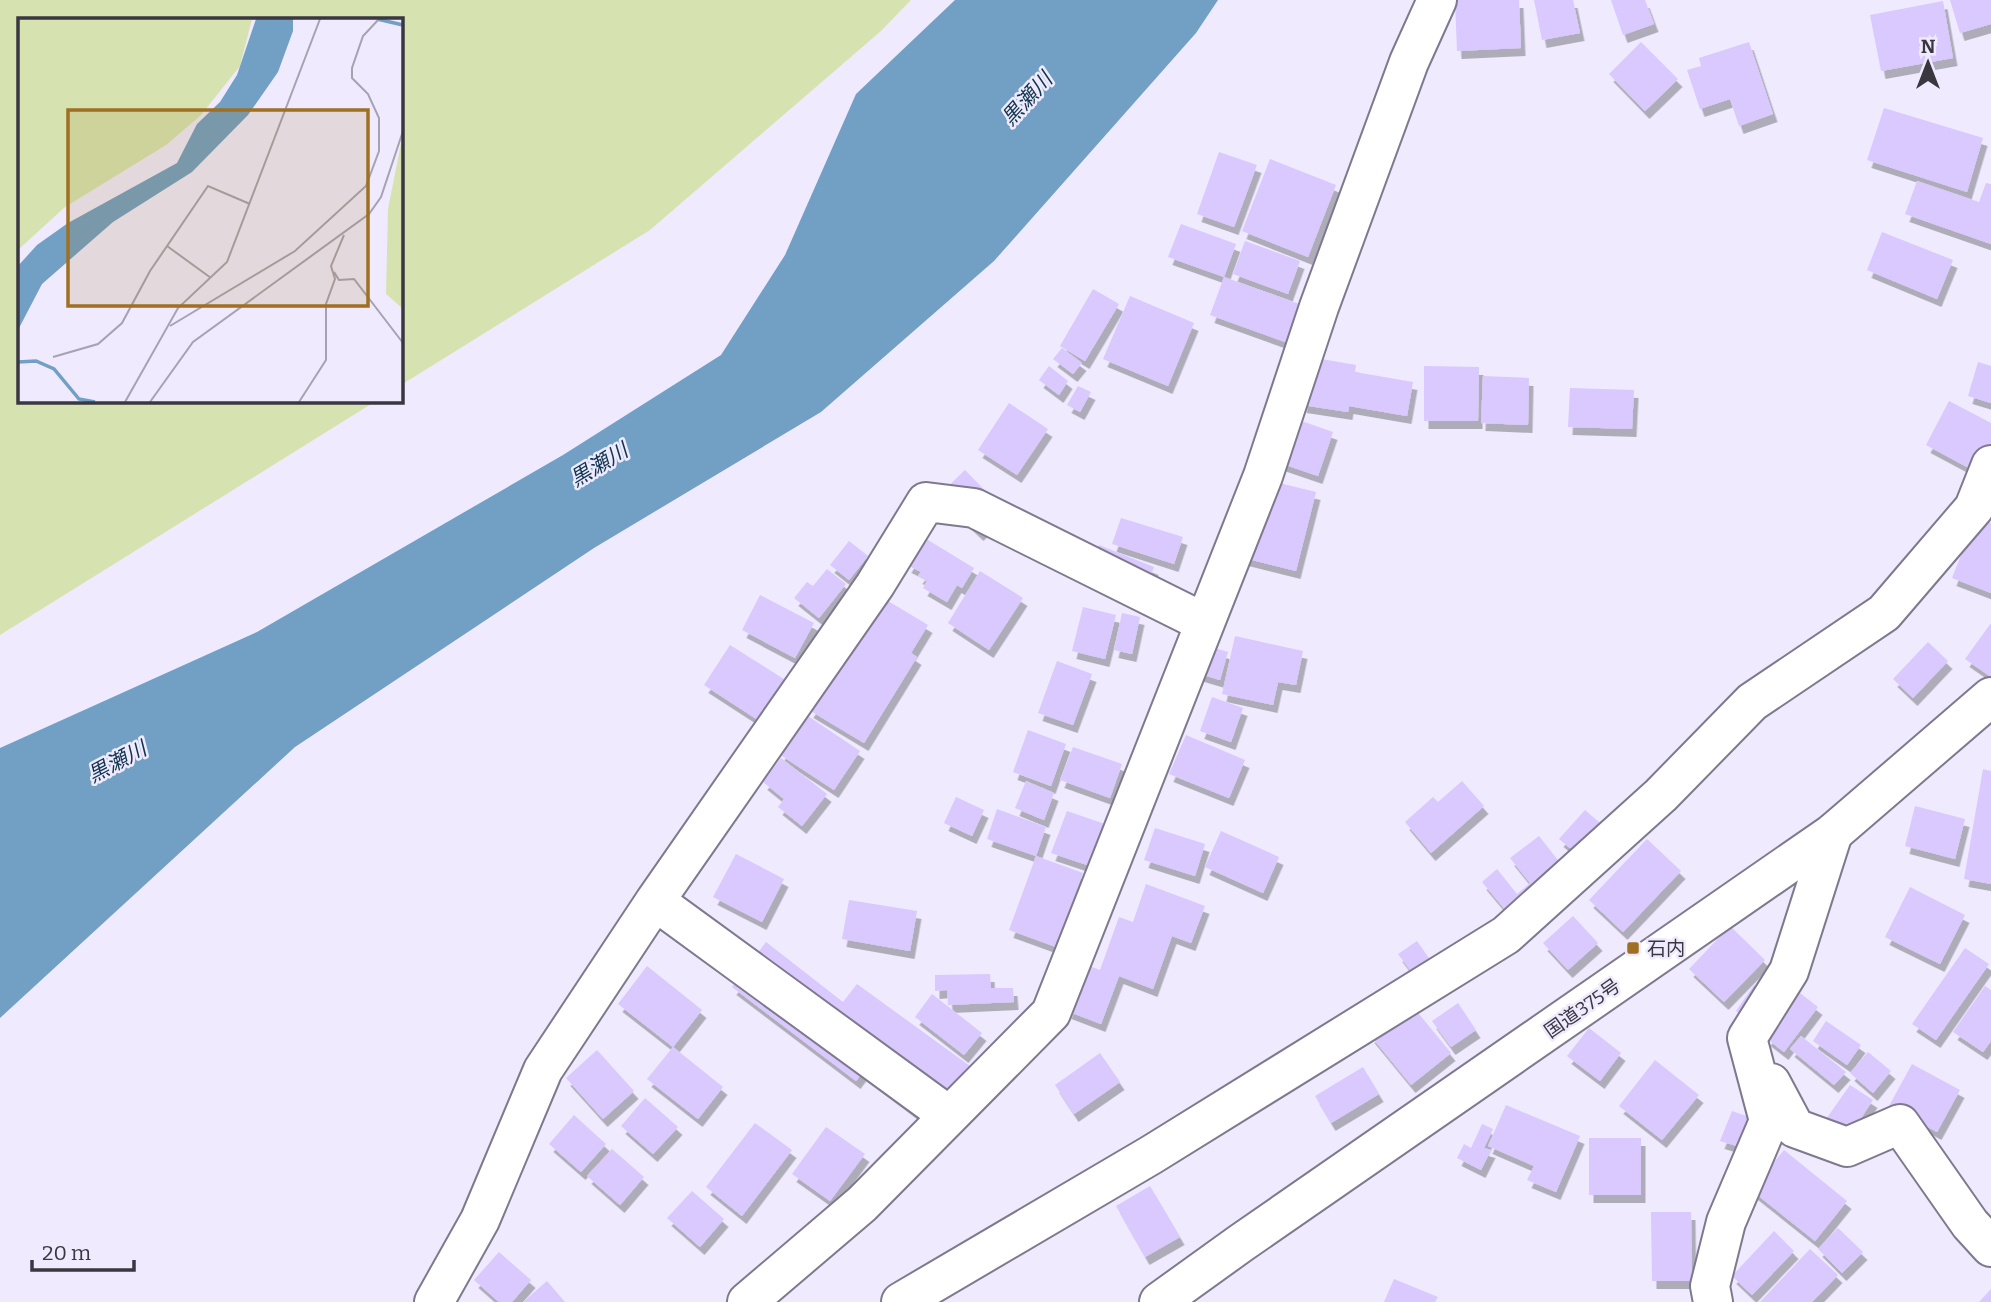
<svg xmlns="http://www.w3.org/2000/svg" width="1991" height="1302" font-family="Bitter,'Noto Sans JP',serif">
<defs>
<filter id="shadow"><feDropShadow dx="4.5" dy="8" stdDeviation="0" flood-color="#0004"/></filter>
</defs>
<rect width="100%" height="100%" fill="#efeafd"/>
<path fill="#d6e3b1" d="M0 0H911L881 31 650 230 401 385V19H19V401H376L0 635Z"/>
<path fill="#72a0c4" d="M955 0H1218L1196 33 994 261 821 412 594 548 295 747 0 1018V748L257 632 563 455 721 355 785 255 856 94Z"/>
<path fill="#d9c9fe" filter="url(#shadow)" d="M1455 0H1519L1521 48 1457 51Z
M1534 0H1573L1580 33 1542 40Z
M1611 0H1645L1654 24 1623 35Z
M1950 0H1991V24L1960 33Z
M1943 1 1953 58 1881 71 1870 15Z
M1641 42 1678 79 1645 111 1609 74Z
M1749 42 1773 114 1739 126 1730 99 1700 109 1687 70 1701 66 1699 58Z
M1884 108 1983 138 1967 192 1867 160Z
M1219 152 1257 165 1234 227 1197 214Z
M1270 159 1336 185 1308 257 1242 231Z
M1917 181 1979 202 1986 183 1991 184V244L1905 214Z
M1181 224 1236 244 1224 277 1168 257Z
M1882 232 1953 260 1937 299 1867 270Z
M1245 241 1300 261 1288 294 1233 274Z
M1224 277 1302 305 1288 343 1210 315Z
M1093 289 1119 304 1085 361 1060 346Z
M1130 296 1194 323 1168 386 1103 359Z
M1062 348 1082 363 1073 374 1053 359Z
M1310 357 1356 365 1355 372 1413 382 1407 416 1349 406 1348 412 1302 405Z
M1978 362 1991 366V403L1968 396Z
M1049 366 1068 381 1059 395 1039 380Z
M1424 366 1479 367 1478 421H1424Z
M1483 376 1529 378 1528 425 1481 423Z
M1078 386 1091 392 1080 412 1067 405Z
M1570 388 1634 390 1632 429 1568 427Z
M1949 401 1991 423V458L1982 475 1926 445Z
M1009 403 1048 429 1017 475 978 450Z
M1290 417 1333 432 1318 476 1274 461Z
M965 470 1003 509 979 533 958 513 936 498Z
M1263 479 1316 492 1296 571 1244 558Z
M1976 517 1991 523V593L1952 578Z
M1121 518 1183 537 1174 564 1112 544Z
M923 537 974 568 962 588 957 585 947 602 923 588 927 581 918 576 921 572 907 565Z
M849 541 868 556 849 580 830 565Z
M1099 545 1154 567 1141 599 1086 577Z
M827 569 846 584 819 618 794 598 807 582 813 586Z
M980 571 1023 598 989 650 948 623Z
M760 595 814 623 795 658 742 630Z
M878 595 928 625 911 653 917 657 864 743 809 710Z
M1083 607 1116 615 1105 659 1072 651Z
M1122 613 1140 617 1132 654 1114 650Z
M1991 623V677L1965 659Z
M1235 636 1303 651 1296 685 1278 682 1273 705 1222 694Z
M1928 642 1948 661 1913 698 1893 679Z
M1198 643 1228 652 1220 680 1190 671Z
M730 645 787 681 761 722 704 685Z
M1057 661 1092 674 1073 725 1038 713Z
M1212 697 1243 708 1231 742 1200 731Z
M805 714 860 751 834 790 779 754Z
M1028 730 1066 744 1051 786 1013 772Z
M1186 735 1245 760 1229 798 1169 774Z
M1073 747 1122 764 1110 798 1060 780Z
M781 758 827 794 802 826 778 807 784 799 763 782Z
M1983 769 1991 771V884L1964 879Z
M1026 781 1054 793 1044 820 1015 808Z
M1462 781 1484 806 1431 853 1405 822 1433 797 1438 802Z
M956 797 984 810 972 836 944 823Z
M1915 806 1965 819 1955 859 1905 846Z
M997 809 1046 827 1036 856 1083 873 1056 947 1009 930 1036 856 987 839Z
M1585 810 1607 829 1582 858 1559 839Z
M1067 811 1105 824 1090 866 1051 853Z
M1155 828 1205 844 1195 876 1144 860Z
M1221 831 1279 857 1263 893 1205 867Z
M1539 836 1568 873 1512 918 1482 882 1497 869 1517 894 1530 883 1510 858Z
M1647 839 1681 871 1623 932 1589 900Z
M736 854 784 879 762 922 713 897Z
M1146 884 1205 906 1191 943 1172 936 1153 989 1119 976 1101 1024 1067 1011 1084 964 1100 970 1119 917 1133 922Z
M1910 887 1965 915 1940 964 1885 937Z
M849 900 917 911 910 951 842 939Z
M1573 916 1598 943 1568 970 1543 943Z
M1730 926 1765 960 1724 1002 1689 969Z
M1417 941 1431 961 1413 974 1398 954Z
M766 942 843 1002 857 984 974 1069 931 1125 862 1073 856 1081 732 987Z
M1965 948 1989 964 1936 1040 1912 1024Z
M647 966 702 1010 673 1047 618 1004Z
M990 974 991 988H1013L1014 1002 948 1005 947 990 935 991V975Z
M1754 985 1770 995 1752 1022 1736 1011Z
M1985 986 1991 990V1041L1983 1052 1953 1032Z
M1800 993 1818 1007 1784 1052 1766 1038Z
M932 994 982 1033 964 1055 915 1017Z
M1410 1003 1451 1053 1411 1085 1370 1035Z
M1458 1003 1476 1030 1451 1047 1432 1021Z
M1826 1021 1861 1045 1847 1065 1813 1041Z
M1589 1028 1621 1053 1600 1081 1567 1056Z
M1801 1036 1846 1072 1834 1085 1790 1049Z
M673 1047 723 1087 698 1119 647 1079Z
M597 1050 634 1091 603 1119 566 1078Z
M1868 1052 1891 1071 1873 1093 1850 1073Z
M1100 1053 1120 1082 1074 1114 1055 1085Z
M1655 1060 1699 1095 1662 1140 1619 1106Z
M1912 1064 1960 1090 1937 1132 1889 1106Z
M1363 1067 1379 1094 1331 1123 1315 1096Z
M1850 1085 1873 1100 1848 1138 1824 1122Z
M645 1098 678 1127 653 1154 621 1126Z
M1506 1105 1580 1136 1556 1192 1527 1180 1534 1166 1488 1146Z
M1732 1111 1749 1117 1740 1147 1720 1141Z
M574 1115 606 1144 581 1172 549 1144Z
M755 1123 792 1150 742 1216 706 1187Z
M1482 1124 1493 1129 1484 1148 1491 1150 1481 1170 1457 1158 1464 1144 1471 1148Z
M826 1127 865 1154 830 1201 792 1174Z
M1589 1138H1641V1195H1589Z
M612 1149 644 1177 620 1205 587 1176Z
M1784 1150 1847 1201 1815 1241 1751 1190Z
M1150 1186 1180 1237 1145 1257 1116 1206Z
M692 1191 724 1219 700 1247 667 1218Z
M1651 1212H1691L1692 1281H1652Z
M1838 1228 1863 1252 1842 1273 1818 1249Z
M1774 1231 1794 1251 1752 1295 1732 1276Z
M1810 1249 1838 1275 1812 1302H1760Z
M499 1252 531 1280 512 1302H499L474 1280Z
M1394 1279 1438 1297 1435 1302H1384Z
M547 1281 565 1302H523Z
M1991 1289V1302H1979Z"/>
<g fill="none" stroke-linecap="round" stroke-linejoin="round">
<g stroke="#7f798e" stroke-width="42">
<path id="minor" d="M655 901 948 1115
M1771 1083 1795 1128 1847 1147 1900 1124 1970 1224 1991 1247
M434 1302 480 1220 543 1070 655 901 875 585 926 502 974 508 1205 623
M747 1302 862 1204 1051 1013 1263 476 1319 307 1409 62 1437 0
M901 1302 1151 1155 1506 935 1661 795 1752 702 1884 613 1974 508 1991 465
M1713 1302 1710 1286 1726 1222 1769 1121 1747 1038 1789 971 1833 833"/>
</g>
<g stroke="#7f798e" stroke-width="42">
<path id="trunk" d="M1159 1302 1241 1243 1833 833 1991 697"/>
</g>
<use href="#minor" stroke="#fff" stroke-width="38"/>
<use href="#trunk" stroke="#fff" stroke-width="38"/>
</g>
<rect fill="#9f6f22" stroke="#efeafd" stroke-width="2.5" x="1626" y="941" width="14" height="14" rx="3.5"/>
<g text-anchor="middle" stroke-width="5" stroke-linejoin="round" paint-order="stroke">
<g font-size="19" fill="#3a3740" stroke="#efeafd" text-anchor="start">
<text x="1647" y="955">石内</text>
</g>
<g font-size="19" fill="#3a3740" stroke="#efeafd">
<text transform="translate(1582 1008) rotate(-35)" y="7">国道375号</text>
</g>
<g font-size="21" font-style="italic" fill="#10354f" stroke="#efeafd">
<text transform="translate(1027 99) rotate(-48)" y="7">黒瀬川</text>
<text transform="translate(599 465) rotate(-31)" y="7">黒瀬川</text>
<text transform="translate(117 762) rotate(-28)" y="7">黒瀬川</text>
</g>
</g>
<g transform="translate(18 18)">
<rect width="385" height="385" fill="#efeafd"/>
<path d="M0 1H234L222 48 183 97 148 127 47 189 0 232ZM385 115V291L368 276 370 191Z" fill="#d6e3b1"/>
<path d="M238 1H275V13L260 54 230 97 174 154 95 204 24 266 0 312V248L19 227 50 205 159 145 179 106 202 84 219 57Z" fill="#72a0c4"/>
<path fill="none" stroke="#72a0c4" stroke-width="3.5" d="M359 1 385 7M0 344 18 343 36 351 61 381 77 384"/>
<path fill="none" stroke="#a7a2b1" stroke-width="2" d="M149 228 193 260M316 254 321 262 336 261 385 325M152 308 277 233 348 168 361 133V100L350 76 334 60V50L345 18 361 1M35 339 80 326 104 305 132 253 190 168 232 186M107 384 160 290 209 244 302 1M132 384 175 324 351 196 363 179 385 113M281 384 308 342V286L317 261 313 248 326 217"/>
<path fill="#9f6f22" fill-opacity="0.15" stroke="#9f6f22" stroke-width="3.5" d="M50 92H350V288H50Z"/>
<rect width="385" height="385" fill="none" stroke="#3a3740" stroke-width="3.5"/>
</g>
<g transform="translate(1928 63)" stroke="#efeafd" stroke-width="5" paint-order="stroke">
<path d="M0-5L12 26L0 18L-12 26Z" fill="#3a3740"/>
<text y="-10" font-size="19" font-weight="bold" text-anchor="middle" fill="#3a3740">N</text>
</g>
<path d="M32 1260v10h102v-10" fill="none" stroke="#3a3740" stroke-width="3.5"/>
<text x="42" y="1260" font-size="21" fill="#3a3740" stroke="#efeafd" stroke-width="5" paint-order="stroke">20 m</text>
</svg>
